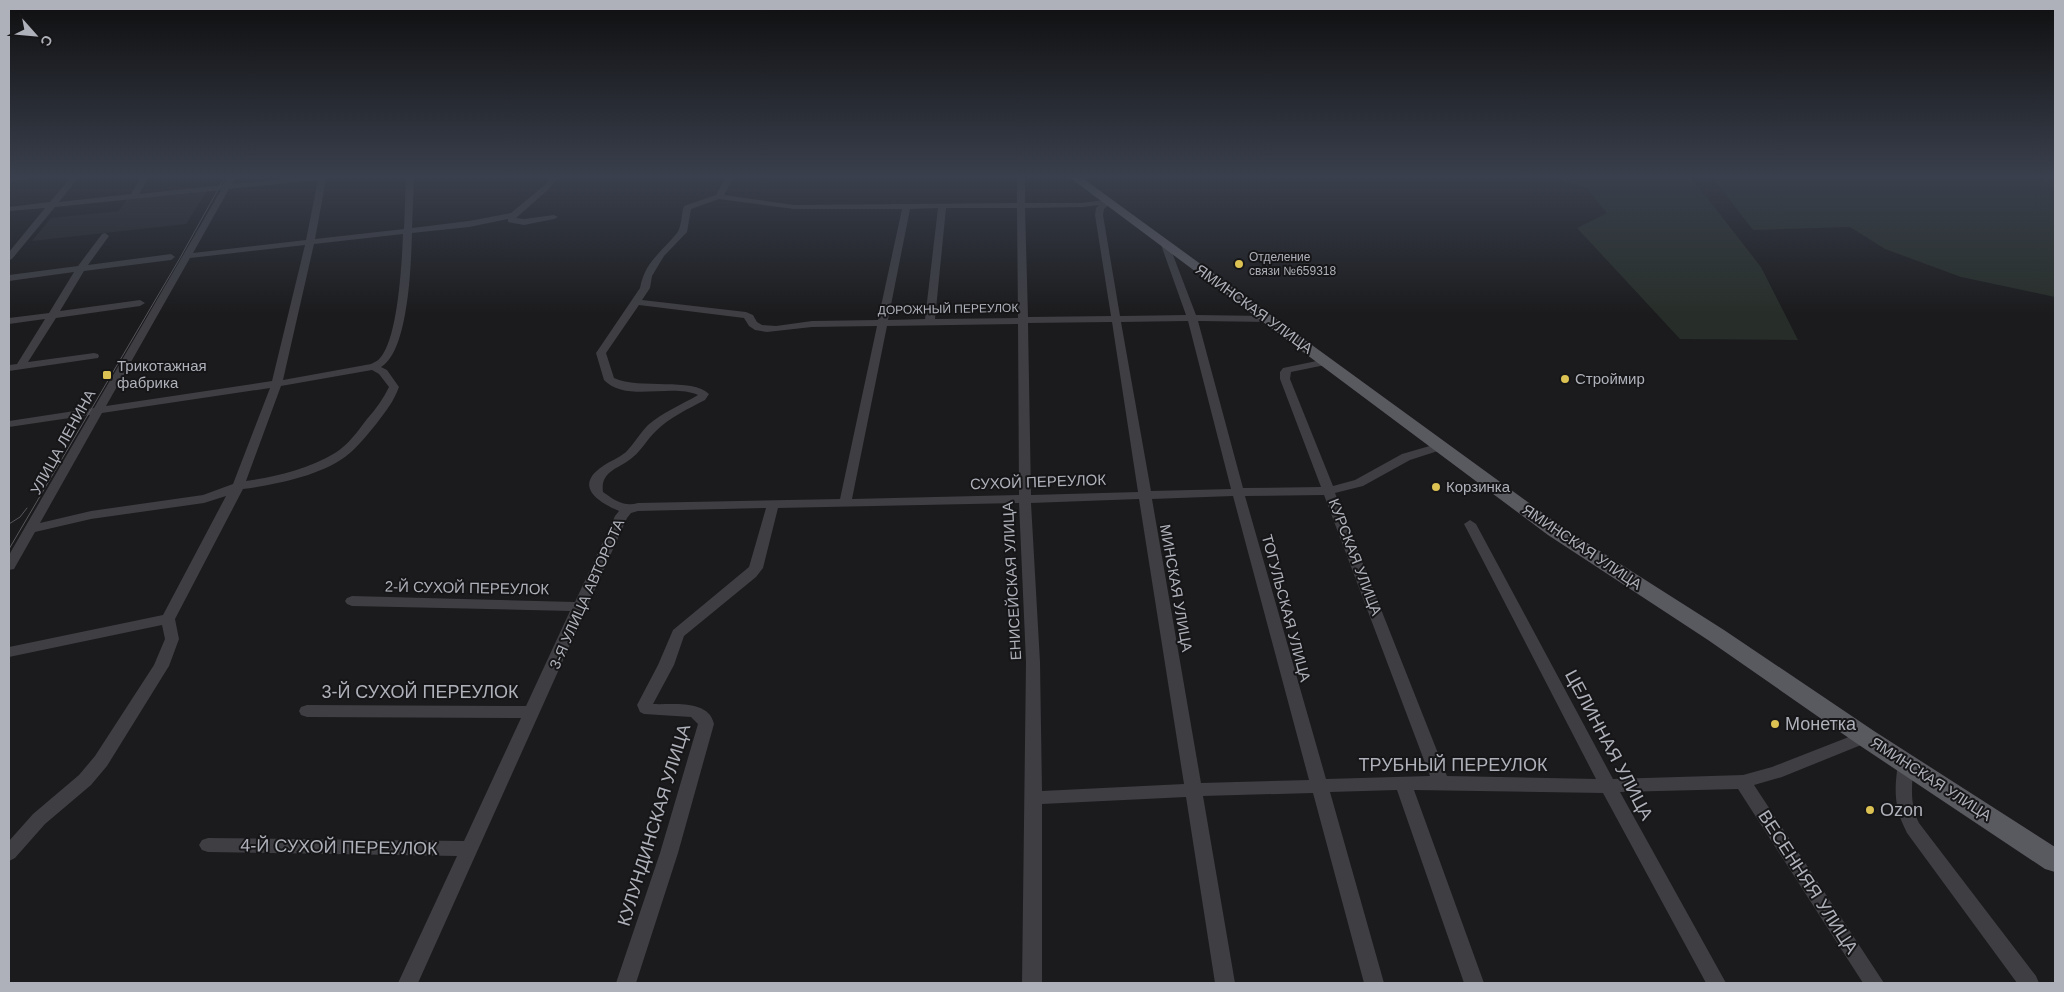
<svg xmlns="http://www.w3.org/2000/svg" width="2064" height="992" font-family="Arial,sans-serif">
<rect width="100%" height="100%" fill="#1b1b1d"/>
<path fill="#27272a" d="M207 191 186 224 32 241 51 218 119 211 127 199Z"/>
<path fill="#272e29" d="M1552 177H1691L1761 267 1798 340 1680 339 1577 228 1607 213 1586 188Z
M1712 177H2055V297L1961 277 1885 249 1850 227 1753 230Z"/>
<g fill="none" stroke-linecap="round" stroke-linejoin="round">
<path fill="#3e3e43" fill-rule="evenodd" d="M9 177H34L30 179 9 181Z
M71 177H79L59 202 131 194 141 177H149L139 194 223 185 228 177H236L232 184 309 177H332L326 179 315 239 404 229 406 177H414L412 228 469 221 511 213 546 184 550 177H558L551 187 516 218 524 219 554 215 558 217 554 219 524 225 508 222V219L469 227 412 233C411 263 409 351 381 367L387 370 399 387C394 401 386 411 377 423 367 435 358 447 345 457 319 476 274 485 243 489L175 619 179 639 169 666 107 766 91 785 45 824 15 858 9 861V841L33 814 79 775 95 756 154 665 165 639 162 625 9 657V647L163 615 226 496 204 503 91 519 35 532 14 569 9 570V555L90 415 9 427V421L94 408 221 190 55 207 12 259 9 260V252L45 208 9 211V207L50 202ZM318 180 306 240 193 253 229 189ZM403 234C402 261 398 339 380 358 378 361 374 362 371 364L283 380 314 244ZM305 245 272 381 106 406 190 258ZM372 370 379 374 389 387C383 399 376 409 367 419 358 431 348 445 335 453 308 469 276 477 246 481L281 386ZM270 388 233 484 203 495 91 511 40 523 102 413Z
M726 177H734L724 195 794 205 1017 203V177H1025V203H1082L1111 199V203L1104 209 1103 215 1120 316 1186 315 1160 242 1164 239 1168 242 1196 315 1268 316 1273 319 1268 322 1198 321 1243 488 1321 487 1280 379V372L1283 368 1326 359 1330 360 1331 362 1330 364 1291 372 1290 379 1333 486 1355 480 1402 454 1440 443 1446 447 1444 449 1410 460 1363 486 1335 493 1447 776 1596 779 1464 524 1470 520 1476 524 1613 779 1743 775 1772 767 1859 733 1865 731 1871 733 1873 737 1871 741 1782 777 1754 785 1884 983H1863L1738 789 1620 792 1726 983H1706L1603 793 1414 790 1484 983H1464L1397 790 1330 792 1384 983H1364L1313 793 1203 796 1235 983H1215L1186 797 1042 804V983H1022L1026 662 1019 503 778 508 763 568 756 577 684 636 674 665 653 704C672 705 709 699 714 724L678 853 636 983H616L660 853 698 724 691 717 644 714 640 712 637 705 658 665 673 630 749 567 766 508 638 511 631 513 627 518 418 983H398L457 856 208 852 202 850 199 845 202 840 208 838 464 841 521 718 307 717 301 715 299 711 301 707 307 705 526 706 570 611 352 606 347 604 345 601 347 598 352 596 575 602 615 516 619 511C598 502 573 486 603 466 610 461 619 458 626 452 634 444 640 433 648 425 663 412 681 405 698 395 671 383 626 403 604 380L596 353 640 288C645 261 662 252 677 233 682 226 681 214 684 206L716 195ZM719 199 794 209H902L878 320 812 321 776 326 762 325 757 322 753 315 746 312 642 300 650 288 652 276 664 256 687 232 691 209ZM1099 205 1096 208 1095 215 1111 316 1028 317 1025 208 1082 207ZM938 208 925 319 888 320 910 209ZM946 208H1017L1018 318 935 319ZM639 305 744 318 749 326 755 330 767 332 812 327 877 326 840 499 638 503C624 507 614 500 603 492 600 470 620 469 633 457 642 450 647 439 656 431 670 417 688 409 705 400L709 394C693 377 640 390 614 378L606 353ZM1188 321 1231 489 1151 491 1121 322ZM1112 322 1138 492 1031 495 1028 323ZM1018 324 1019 495 852 499 887 326ZM1324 495 1430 776 1326 779 1245 496ZM1233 496 1309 780 1201 783 1152 499ZM1139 499 1184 784 1042 791 1040 662 1031 503Z
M105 233 109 236 88 265 171 254 175 257 171 260 84 271 60 311 140 300 145 303 140 306 56 318 28 362 94 353 98 354 99 356 98 358 9 371V365L17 364 45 319 9 324V318L49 313 74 272 9 281V275L78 266 102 234Z
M1906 757 1912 758 1914 763C1912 784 1909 803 1919 823L2036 976 2039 983H2017L1907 833C1894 807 1894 792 1898 763L1900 758Z"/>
<path fill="#595960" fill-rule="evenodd" d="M1069 177H1081L1562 527 1724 630 1874 731 2055 847V872L2045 869 1856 743 1708 640 1548 535Z"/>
<path stroke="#56565c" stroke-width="1" d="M9 524 20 517 27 508
M9 549 180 258 225 177"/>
</g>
<linearGradient id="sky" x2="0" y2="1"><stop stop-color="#0f0f10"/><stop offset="0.56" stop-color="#393f4c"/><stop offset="1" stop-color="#393f4c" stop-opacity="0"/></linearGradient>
<rect width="2064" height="315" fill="url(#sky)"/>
<g fill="#dcc153" stroke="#161618" stroke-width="2">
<circle cx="1239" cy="264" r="5"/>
<rect x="102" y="370" width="10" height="10" rx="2.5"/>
<circle cx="1565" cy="379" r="5"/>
<circle cx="1436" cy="487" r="5"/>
<circle cx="1775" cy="724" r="5"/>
<circle cx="1870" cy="810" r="5"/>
</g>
<g text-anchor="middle" stroke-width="4" stroke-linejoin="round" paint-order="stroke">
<g font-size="12" fill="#afb1ba" stroke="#161618" text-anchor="start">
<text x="1249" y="261">Отделение<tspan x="1249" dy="14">связи №659318</tspan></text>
</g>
<g font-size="12" fill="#afb1ba" stroke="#161618">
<text transform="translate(948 309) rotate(-1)" y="4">ДОРОЖНЫЙ ПЕРЕУЛОК</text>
</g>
<g font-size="15" fill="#afb1ba" stroke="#161618">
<text transform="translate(1254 309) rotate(36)" y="5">ЯМИНСКАЯ УЛИЦА</text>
<text transform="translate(63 442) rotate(-61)" y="5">УЛИЦА ЛЕНИНА</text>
<text transform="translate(1038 482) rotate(-2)" y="5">СУХОЙ ПЕРЕУЛОК</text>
<text transform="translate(1582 547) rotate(34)" y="5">ЯМИНСКАЯ УЛИЦА</text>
<text transform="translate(1355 557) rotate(69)" y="5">КУРСКАЯ УЛИЦА</text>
<text transform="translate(1012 581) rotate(-93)" y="5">ЕНИСЕЙСКАЯ УЛИЦА</text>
<text transform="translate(467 588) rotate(1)" y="5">2-Й СУХОЙ ПЕРЕУЛОК</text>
<text transform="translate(1176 588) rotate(80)" y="5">МИНСКАЯ УЛИЦА</text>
<text transform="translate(587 594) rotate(-66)" y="5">3-Я УЛИЦА АВТОРОТА</text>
<text transform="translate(1286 608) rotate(75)" y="5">ТОГУЛЬСКАЯ УЛИЦА</text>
<text transform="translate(1931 779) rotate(33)" y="5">ЯМИНСКАЯ УЛИЦА</text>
</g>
<g font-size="15" fill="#afb1ba" stroke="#161618" text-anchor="start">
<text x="117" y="371">Трикотажная<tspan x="117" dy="17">фабрика</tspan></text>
<text x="1575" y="384">Строймир</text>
<text x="1446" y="492">Корзинка</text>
</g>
<g font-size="18" fill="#afb1ba" stroke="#161618">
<text x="420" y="698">3-Й СУХОЙ ПЕРЕУЛОК</text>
<text transform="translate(1609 745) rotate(62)" y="6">ЦЕЛИННАЯ УЛИЦА</text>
<text x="1453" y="771">ТРУБНЫЙ ПЕРЕУЛОК</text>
<text transform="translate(654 825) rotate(-73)" y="6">КУЛУНДИНСКАЯ УЛИЦА</text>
<text transform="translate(339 847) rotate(1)" y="6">4-Й СУХОЙ ПЕРЕУЛОК</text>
<text transform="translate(1808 882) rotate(57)" y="6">ВЕСЕННЯЯ УЛИЦА</text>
</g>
<g font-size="18" fill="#afb1ba" stroke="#161618" text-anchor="start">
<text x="1785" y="730">Монетка</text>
<text x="1880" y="816">Ozon</text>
</g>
</g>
<rect width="2064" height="992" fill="none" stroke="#afb1ba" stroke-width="20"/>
<g transform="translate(35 35) rotate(117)" stroke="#161618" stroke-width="4" paint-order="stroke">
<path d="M0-4L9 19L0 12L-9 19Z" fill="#afb1ba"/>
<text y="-8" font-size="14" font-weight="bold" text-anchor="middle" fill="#afb1ba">С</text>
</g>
</svg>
